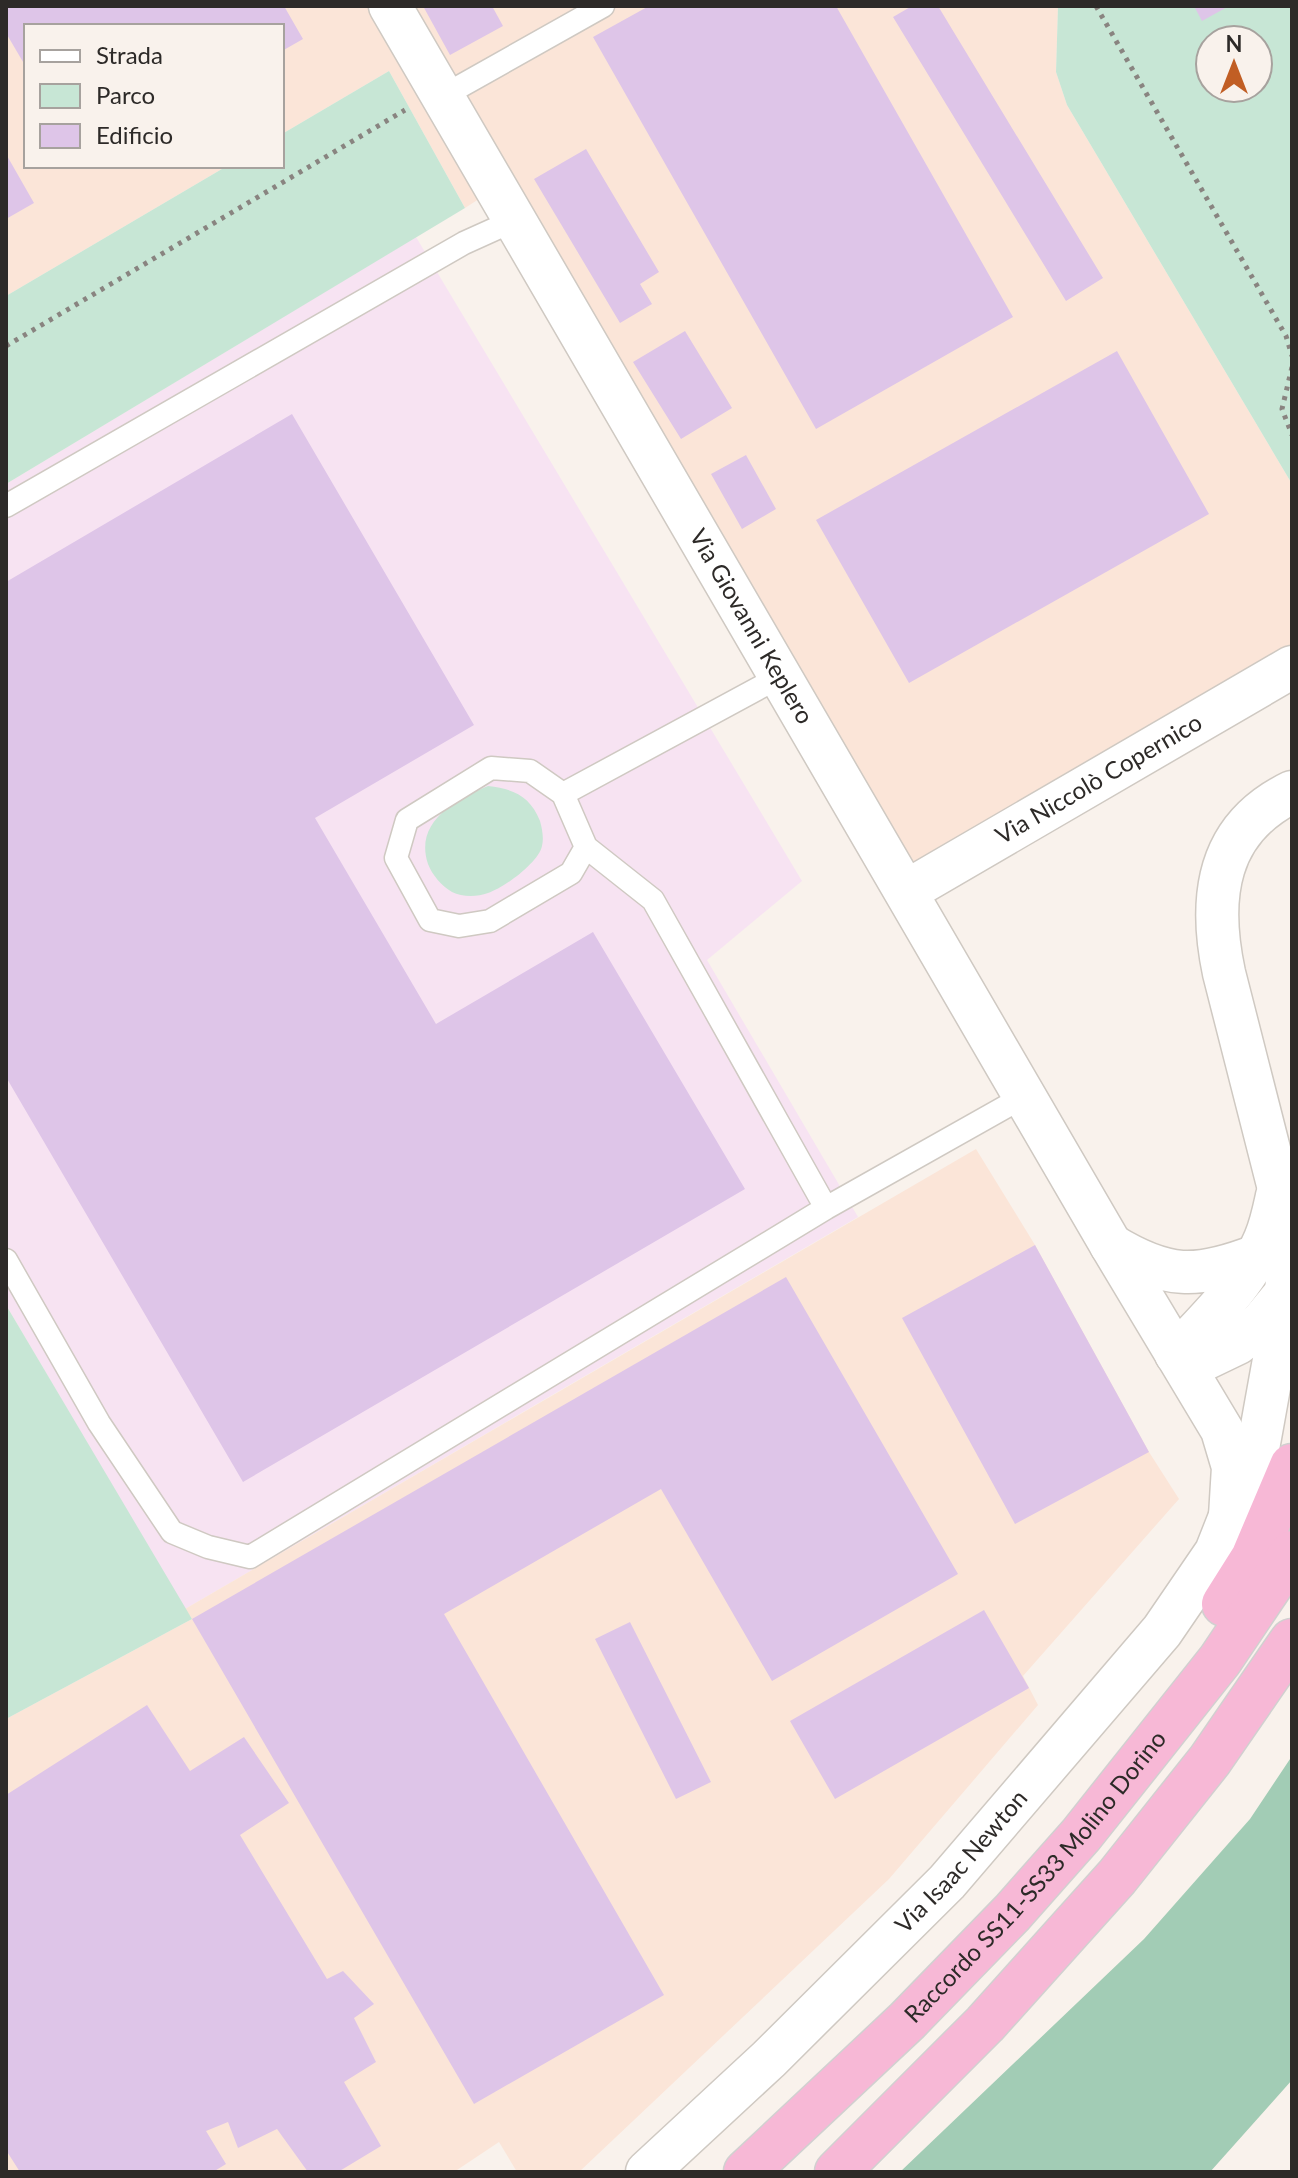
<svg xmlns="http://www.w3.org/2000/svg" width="1298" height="2178" font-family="Lato,sans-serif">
<rect width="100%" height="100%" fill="#f9f2ec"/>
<path fill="#f7e3f2" d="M416 237 802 881 707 960 858 1217 185 1609 6 1305V484Z"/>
<path fill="#fbe5d8" d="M6 6H1058L1056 72 1067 105 1292 484V667L907 891 496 188 465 208 389 71 282 134V26H26V166H227L6 296Z
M976 1149 1035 1245 1149 1452 1179 1499 1023 1676 1038 1705 889 1879 579 2172H517L499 2142 454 2172H6V1719L192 1619 185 1609Z"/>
<path fill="#c7e6d5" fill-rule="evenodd" d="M1058 6H1292V484L1067 105 1056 72ZM1210 40H1258V88H1210Z
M389 71 465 208 6 484V296L227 166H282V134Z
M488 786C514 789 530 796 540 821 542 828 544 838 542 846 539 862 504 888 488 893 477 897 462 897 452 892 442 886 432 875 428 864 414 822 455 800 488 786Z
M6 1305 192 1619 6 1719Z"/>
<path fill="#a2ccb5" d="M1292 1756V2080L1210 2172H900L1144 1939 1250 1819Z"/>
<path fill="#dec5e8" d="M6 6H284L303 39 282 51V26H26V67L6 33Z
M423 6H492L503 26 450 55Z
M649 6H836L1013 317 816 429 593 37Z
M912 6H938L1103 278 1066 301 893 17Z
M1194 6H1229L1202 21Z
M586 149 659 272 640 284 652 304 620 323 534 179Z
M6 154 34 203 6 219Z
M685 331 732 408 681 439 633 362Z
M1117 351 1209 514 909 683 816 520Z
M292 414 474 725 315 818 436 1024 593 932 745 1189 243 1482 6 1077V582Z
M746 455 776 509 742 529 711 474Z
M1035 1245 1149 1452 1015 1524 902 1318Z
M786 1277 958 1574 772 1681 661 1489 444 1614 664 1995 474 2104 192 1619Z
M984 1610 1029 1688 835 1799 790 1721Z
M630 1622 711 1782 676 1799 595 1639Z
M147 1705 190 1771 244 1737 289 1803 240 1835 327 1979 343 1971 374 2004 354 2018 376 2062 344 2082 381 2146 338 2172H308L277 2129 238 2148 228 2122 206 2131 226 2164 213 2172H20L6 2150V1795Z"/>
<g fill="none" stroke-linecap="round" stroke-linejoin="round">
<g stroke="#cfc9c2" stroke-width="25">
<path id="service" d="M443 96 603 6
M6 506 464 243 515 220
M563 794 586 847 571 873 490 921 459 926 430 920 396 858 407 820 491 768 530 771 563 794 781 676
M586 847 653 900 826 1208 1025 1096
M6 1260 99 1423 172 1532 208 1547 250 1557 826 1208"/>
</g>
<g stroke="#cfc9c2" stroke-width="45">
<g id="minor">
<path id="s1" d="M390 6 1111 1245 1222 1430 1233 1467 1230 1516"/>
<path id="s2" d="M907 891 1292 667"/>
<path d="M1111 1245C1167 1279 1196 1279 1256 1256"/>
<path d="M1176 1354C1208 1319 1247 1283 1265 1239 1271 1225 1274 1210 1277 1196"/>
<path d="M1186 1368 1238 1343 1262 1322 1286 1293"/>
<path id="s3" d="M647 2172 769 2059 947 1882 1162 1631 1216 1552 1259 1443 1286 1293 1289 1253 1287 1220 1224 973C1208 898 1216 829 1292 792"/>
</g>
</g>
<g stroke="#d1d0d0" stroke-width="47">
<g id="trunk">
<path d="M1224 1604 1253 1558 1292 1466"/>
<path id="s4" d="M746 2172 907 2021 1012 1913 1081 1835 1220 1660 1292 1553"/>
<path d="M837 2172 985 2024 1117 1877 1210 1760 1292 1641"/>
</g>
</g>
<path stroke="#898480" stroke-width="5" stroke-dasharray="4 6" stroke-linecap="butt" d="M1096 6 1286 336 1292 356
M6 346 405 110
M1292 367 1282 409 1292 435"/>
<use href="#service" stroke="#fff" stroke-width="22"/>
<use href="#minor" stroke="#fff" stroke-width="42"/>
<use href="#trunk" stroke="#f7b8d6" stroke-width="44"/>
</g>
<g text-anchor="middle" stroke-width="7" stroke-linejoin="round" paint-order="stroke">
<g font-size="24" fill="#2d2a28" stroke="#f9f2ec">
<text dy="8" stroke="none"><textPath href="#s1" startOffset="718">Via Giovanni Keplero</textPath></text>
<text dy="8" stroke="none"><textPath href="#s2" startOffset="222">Via Niccolò Copernico</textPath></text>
<text dy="8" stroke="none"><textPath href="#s3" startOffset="442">Via Isaac Newton</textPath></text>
<text dy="8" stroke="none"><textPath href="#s4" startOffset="414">Raccordo SS11-SS33 Molino Dorino</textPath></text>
</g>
</g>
<rect width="1298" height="2178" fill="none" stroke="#2d2a28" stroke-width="16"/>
<rect x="24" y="24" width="260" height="144" fill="#f9f2ec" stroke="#a7a29e" stroke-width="2"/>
<rect x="40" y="50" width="40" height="12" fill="#ffffff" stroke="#a7a29e" stroke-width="2"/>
<text x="96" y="64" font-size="24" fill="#2d2a28">Strada</text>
<rect x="40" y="84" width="40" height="24" fill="#c7e6d5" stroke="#a7a29e" stroke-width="2"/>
<text x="96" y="104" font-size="24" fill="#2d2a28">Parco</text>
<rect x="40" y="124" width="40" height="24" fill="#dec5e8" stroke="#a7a29e" stroke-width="2"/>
<text x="96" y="144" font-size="24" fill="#2d2a28">Edificio</text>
<g transform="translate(1234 64)"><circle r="38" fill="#f9f2ec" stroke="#a7a29e" stroke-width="2"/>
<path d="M0-6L14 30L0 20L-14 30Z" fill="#c15e24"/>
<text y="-12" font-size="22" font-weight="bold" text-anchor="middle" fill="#2d2a28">N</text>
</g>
</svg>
